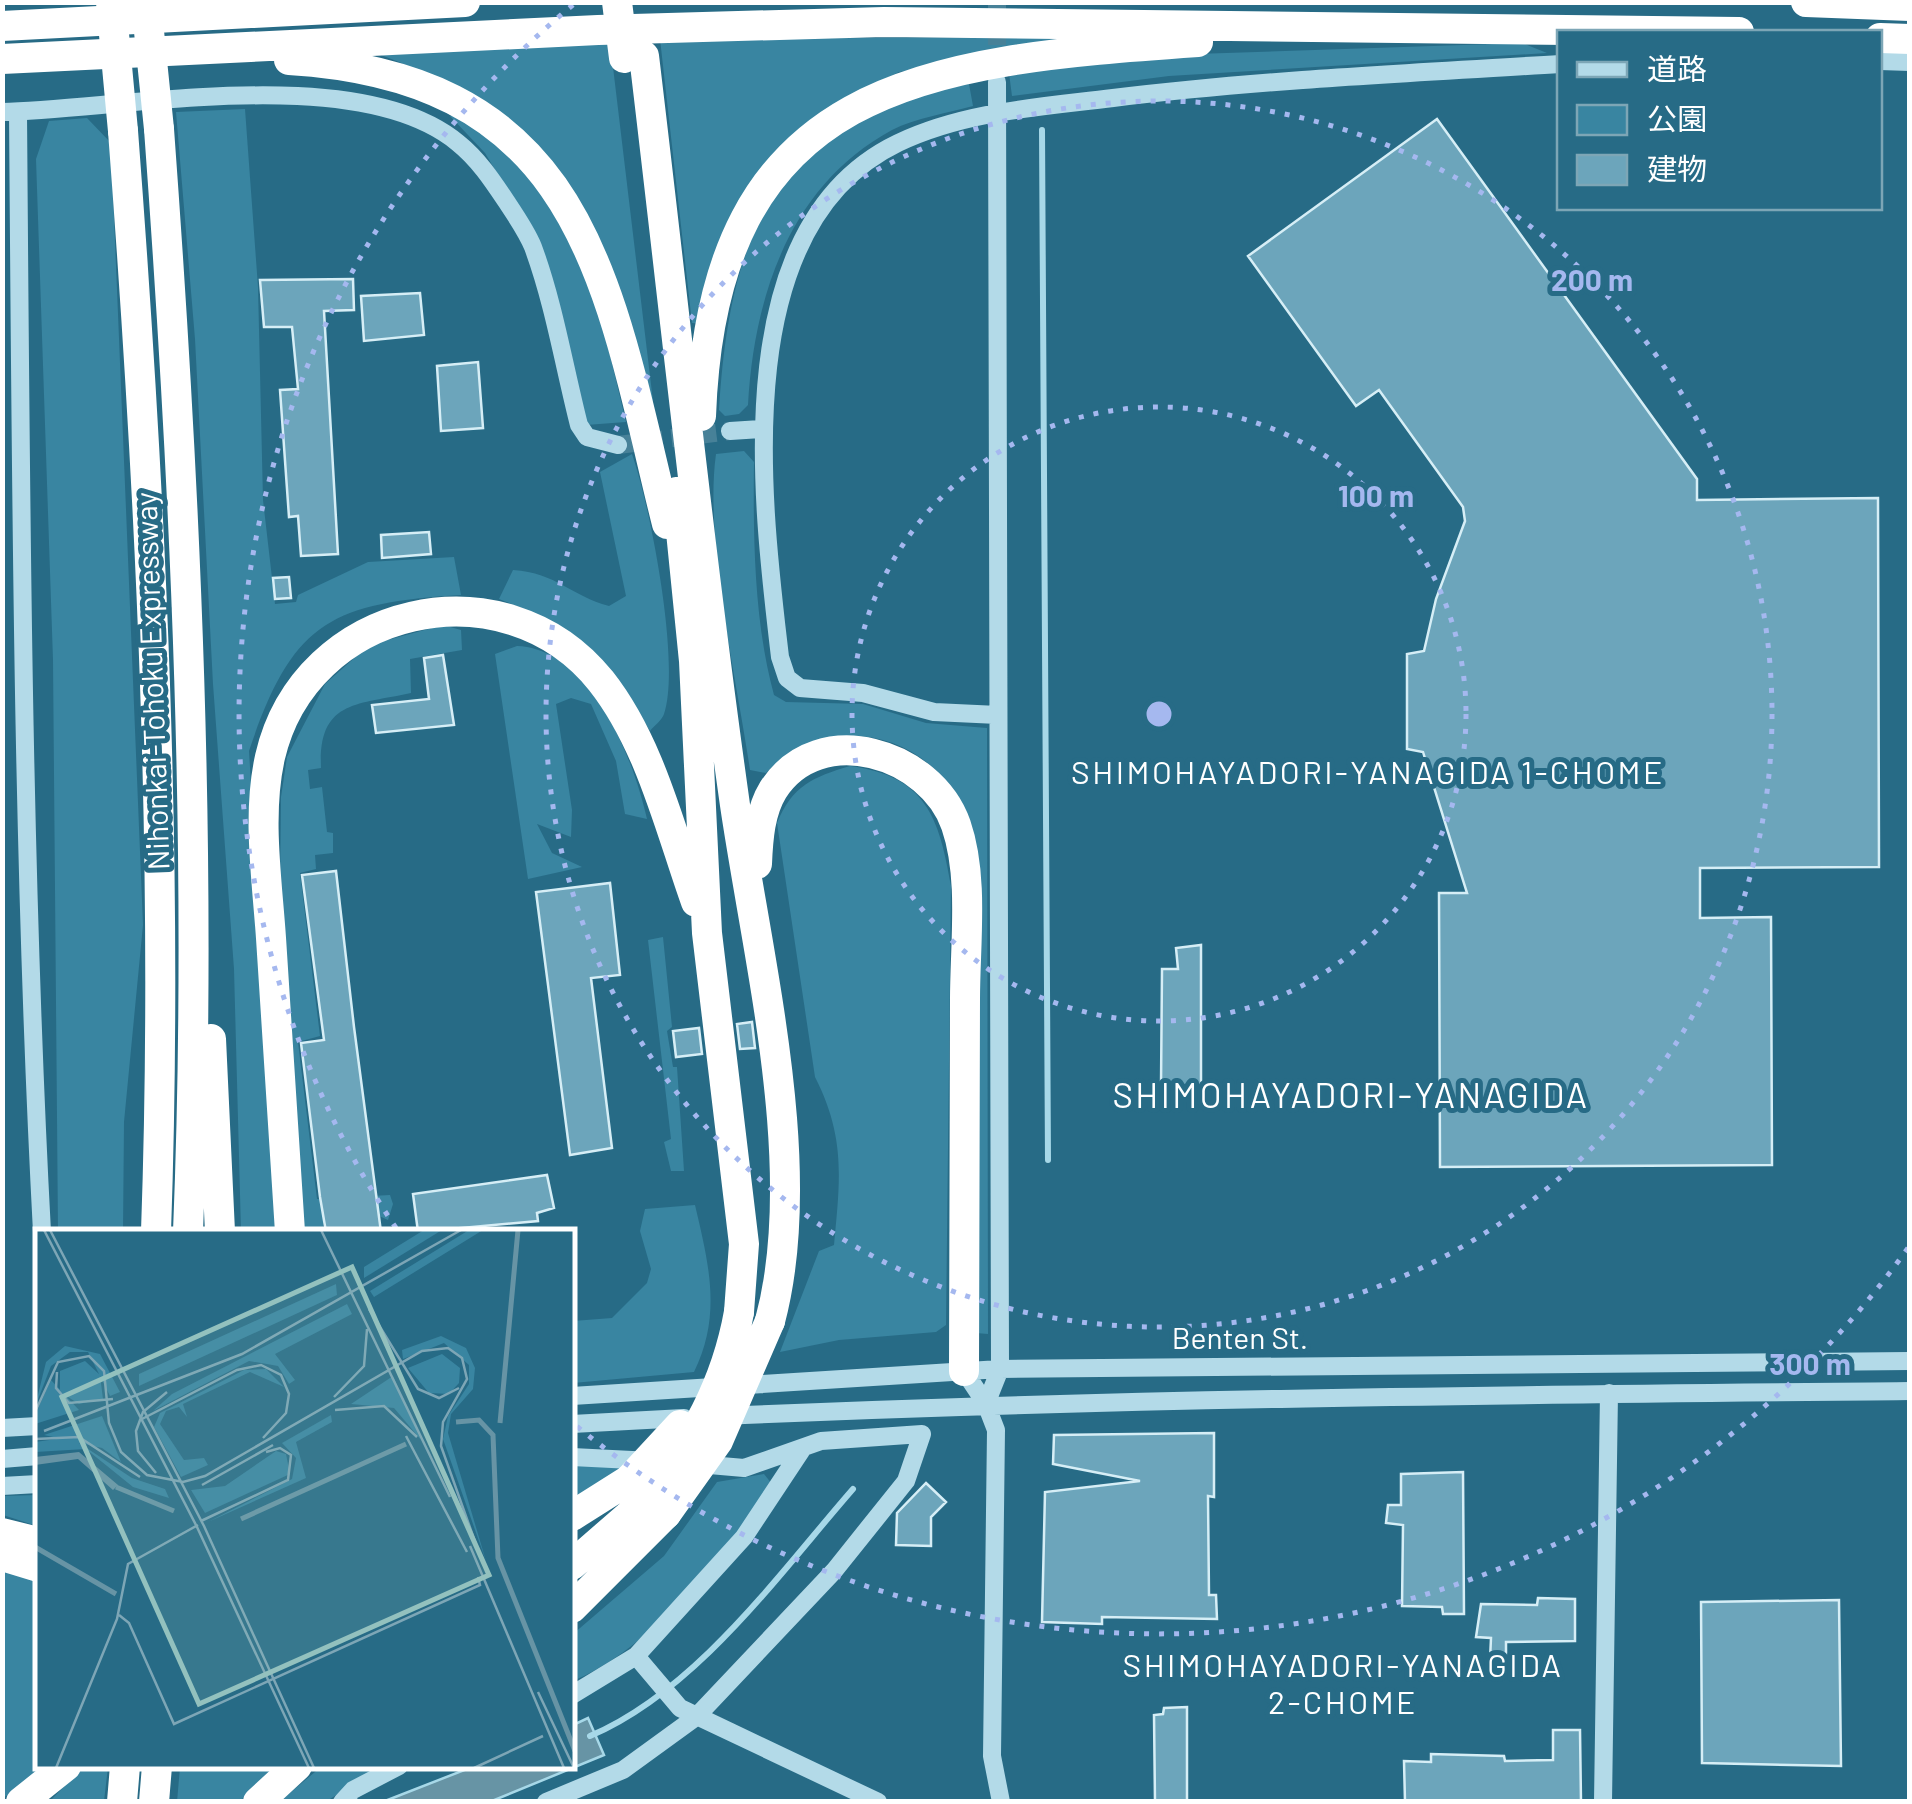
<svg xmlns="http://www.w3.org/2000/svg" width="1912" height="1804" font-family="Barlow,'Noto Sans JP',sans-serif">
<rect width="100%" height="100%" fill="#276b86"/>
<path fill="#3985a1" d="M1056 37V44L899 72 829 107 785 142 703 324 692 323 660 39Z
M610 42 653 401H645C630 350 618 295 599 246 561 148 475 90 381 55Z
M1522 43 1547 53 1169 76 1012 96 1009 73 1135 56Z
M969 84 973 106C948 113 915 118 892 130 790 185 754 296 748 405L739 414 725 416 719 410C730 227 778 122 969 84Z
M245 109 258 287 263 500 275 604 296 602 298 595 368 562 454 557 461 595C329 603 292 623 249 751L278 1231H241L234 969 213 684 195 339 176 112Z
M462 115C478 128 496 140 511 154 583 221 604 330 626 422L586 425 541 247 485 153 450 116Z
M87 118 111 143 143 925 124 1122 123 1231H58L53 660 36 159 49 121Z
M744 451 754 462C753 537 754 622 774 695L786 702 863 704 926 723 987 728 988 1334 976 1333 961 803C919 728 827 713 766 773L750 770C737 680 704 540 716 454Z
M632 454C650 505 681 664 664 714 662 720 654 726 650 731 603 651 586 633 499 599L513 570C557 573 571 596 609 606L626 596 600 472Z
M443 625 461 630 462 650 410 659 411 693C357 705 318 700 321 768L308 770 310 789 322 787 327 832 333 833V853L315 855 316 869 300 873 320 1036 298 1042 317 1199 390 1195 393 1204 388 1220 377 1215 323 1221V1231H304L280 885 281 797 287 757 325 684 369 645Z
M517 646C591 649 633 757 647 819L625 814 616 761 591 704 571 698 556 704 572 810 571 837 537 824 552 853 582 867 528 879 495 654Z
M850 766C926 776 939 817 951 886L946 1325 936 1332 839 1340 780 1352 819 1251 834 1245C840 1180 846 1138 815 1077L777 823C792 786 813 777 850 766Z
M663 937 672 1027 667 1031 673 1067H677L684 1171H671L664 1142 671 1139 648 940Z
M695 1205C709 1265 722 1315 694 1372L573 1383V1321L612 1318 647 1283 651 1269 640 1231 645 1209Z
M573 1464H630L573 1500Z
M764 1474 772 1484C721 1556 656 1646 573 1681V1634L664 1556 717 1482Z
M37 1495V1526L3 1515V1496Z
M2 1566 37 1576 38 1766 50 1767 3 1798Z
M84 1766 108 1767 104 1801H50Z
M180 1767H276L240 1801 177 1802Z
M321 1767H379L327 1801 279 1802Z"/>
<path fill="#6794a5" stroke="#a7d8e8" stroke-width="2.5" d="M588 1718 604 1755 492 1801H385L472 1767 572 1766 573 1725Z"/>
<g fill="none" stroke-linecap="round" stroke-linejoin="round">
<path stroke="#a7d8e8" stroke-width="6" d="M1042 130 1048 1160
M590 1736C696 1691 778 1575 853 1489"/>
</g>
<path fill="#6ca5bb" stroke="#d6eef6" stroke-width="2.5" d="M1437 119 1697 479V500L1878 498 1879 867 1700 868V918L1771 917 1772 1165 1440 1167 1439 893H1467L1423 752 1407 749V654L1424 651 1436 599 1465 521 1463 507 1379 390 1356 406 1248 256Z
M353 279 354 310 324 311 338 554 301 556 298 516 289 517 280 390 298 389 292 327H264L260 280Z
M420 293 424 335 364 341 361 296Z
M478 362 483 428 441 431 437 366Z
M429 532 431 554 382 558 381 535Z
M289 577 291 598 275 599 273 578Z
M443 655 454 725 376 733 372 705 429 699 424 658Z
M336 871 354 1027 381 1232H326L320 1197 301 1043 324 1040 302 875Z
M610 883 620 975 591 978 612 1148 570 1155 536 892Z
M1201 945V1086H1161L1162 969H1178L1176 948Z
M752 1022 755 1048 740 1049 737 1024Z
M699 1028 702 1054 676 1057 673 1031Z
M547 1175 554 1208 537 1213 538 1221 418 1232 413 1194Z
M1214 1433V1497L1208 1496 1209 1595H1216L1217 1619 1102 1617V1624L1042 1622 1045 1492 1140 1481 1053 1464 1054 1435Z
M1463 1472 1464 1614H1443L1442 1607 1402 1606 1403 1525 1386 1523 1388 1505H1401V1474Z
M926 1483 946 1502 931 1517V1546L896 1545 897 1513Z
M1538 1598 1575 1599V1641L1506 1642V1660H1490L1491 1638 1476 1637 1481 1604 1537 1605Z
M1839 1600 1841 1766 1702 1763 1701 1602Z
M1187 1707V1802H1155L1154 1715 1163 1714 1164 1708Z
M1553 1730H1580L1581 1802H1405L1404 1761 1431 1762V1754L1504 1756 1505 1761 1553 1760Z"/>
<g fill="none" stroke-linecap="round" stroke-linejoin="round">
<path stroke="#478198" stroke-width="18" stroke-dasharray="18 9" stroke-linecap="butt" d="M997 72V2
M618 445 730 431"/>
<path stroke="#b3dae8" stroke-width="18" d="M1880 61 1910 62
M2 112C125 109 359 61 458 143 478 159 492 180 506 201 516 216 527 232 533 247 554 304 564 366 579 425L587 437 618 445
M18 112C21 485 22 858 42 1232
M730 431 761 429
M998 715 934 712 863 693 800 688 787 678 780 657C762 503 725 226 898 143 965 111 1041 107 1113 98 1261 80 1410 73 1560 64
M964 1371 986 1404 996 1430 992 1756 1001 1802
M572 1396 1000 1369 1910 1361
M986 1404 1000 1369 997 82
M725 1416C1120 1398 1514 1395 1910 1391
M572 1424 684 1418
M2 1428 38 1426
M572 1457 652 1461
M2 1459 38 1456
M2 1486 38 1484
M636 1656 680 1708 878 1802
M572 1695 636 1656 744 1537 801 1451
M342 1802 353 1790 399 1766
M546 1802 623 1770 696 1717 834 1571 906 1481 922 1434 821 1441 744 1468 698 1464
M1603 1802 1609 1393"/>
<path stroke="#fff" stroke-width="30" d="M1806 2 1910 6
M2 26 465 2
M1880 38 1910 39
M644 56C674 306 700 557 735 805 758 962 811 1168 770 1321
M2 59 598 30 884 22 1739 32
M289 60C587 78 607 283 667 524
M159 129C186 496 203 863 188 1232
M123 131C151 497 169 864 156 1232
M701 416C713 81 924 61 1198 42
M677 492 694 661 707 933 744 1244 739 1312
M757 864C758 839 760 811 773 790 819 718 931 753 956 825 974 877 965 944 965 999 965 1123 965 1247 964 1371
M211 1039 220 1232
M290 1232C283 1134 277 1036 271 938 267 879 257 815 270 757 305 605 504 560 601 681 650 743 670 829 696 902
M572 1516 629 1480
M2 1533 38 1542
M2 1556 38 1567
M572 1565 648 1499
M572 1608 666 1514
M21 1802 66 1766
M122 1802 125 1766
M154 1802 157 1766
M258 1802 297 1766"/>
<path stroke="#fff" stroke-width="30" d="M111 2 123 131
M146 2 159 129
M617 2 624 58
M629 1480 680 1425
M648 1499C694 1441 726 1385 739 1312
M666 1514 718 1441 770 1321"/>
</g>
<g fill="none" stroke="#a5b8ef" stroke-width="5" stroke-dasharray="5 10">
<circle cx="1159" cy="714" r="307"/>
<circle cx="1159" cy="714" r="613"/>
<path d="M1908 1248A920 920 0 0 1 574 1424M396 1228A920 920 0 0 1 574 4"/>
</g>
<g text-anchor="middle" stroke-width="10" stroke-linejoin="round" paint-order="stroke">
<g font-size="30" fill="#fff" stroke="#276b86">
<text transform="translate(153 681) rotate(-92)" y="10">Nihonkai-Tohoku Expressway</text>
<text x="1240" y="1349">Benten St.</text>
</g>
<g font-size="32" letter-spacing="2.5" fill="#fff" stroke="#276b86">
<text x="1368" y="784">SHIMOHAYADORI-YANAGIDA 1-CHOME</text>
<text x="1343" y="1677">SHIMOHAYADORI-YANAGIDA<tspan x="1343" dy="37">2-CHOME</tspan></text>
</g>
<g font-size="35" letter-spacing="2.5" fill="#fff" stroke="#276b86">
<text x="1351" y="1108">SHIMOHAYADORI-YANAGIDA</text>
</g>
</g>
<g transform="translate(35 1229)">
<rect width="540" height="540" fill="#276b86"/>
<path d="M389 1H407L329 49V38ZM434 1H448L339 68 335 62ZM301 55 302 66 104 157V145ZM312 75 317 85 240 125 260 151 254 155 243 137 214 132 118 182 137 165ZM406 107 431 119 440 139 438 160 416 185 413 204 451 332 408 210 413 187 434 155V136L409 114 368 130 367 121ZM30 117 65 125 85 163 75 167 53 123H35L16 137 0 178 11 133ZM407 125 425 139 424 154 414 165 394 164 373 139ZM50 132 65 146 68 170 44 175 25 163V142ZM231 140 249 158 215 143 148 175 152 188 144 178 131 182 125 195 149 231 169 229 173 236 146 248 119 198 125 184 209 141ZM358 147 386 211 359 179 316 175ZM16 151 44 181 0 195V186ZM296 186 297 193 261 213 271 249 173 293 257 250 261 229 247 214ZM67 187 86 233 67 219 9 206ZM35 208 97 249 130 260 134 269 98 258 51 220 0 223V213ZM241 222 251 225 255 245 170 284 156 261 190 257Z" fill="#3985a1"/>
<path d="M44 223 83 256 78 261 43 230 0 236V228Z" fill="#6794a5"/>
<path fill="none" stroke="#6794a5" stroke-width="5" d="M421 193 444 191 458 206 463 329 540 522M465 194 483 1M81 258 139 282M206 290 371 215M0 318 81 365"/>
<path fill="none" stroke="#7da6b6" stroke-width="2.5" d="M9 1 162 298 274 539M15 1 169 297 279 539M286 1 415 268M334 80 383 160 404 169 424 159M22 143 21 159 34 174 78 170M299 168 329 137 332 100M300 181 349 177 382 208M0 183 23 133 54 127 69 142 74 194 86 223 112 246 148 253 170 247 387 122 413 119 427 129 432 150 408 193 406 217 443 321M107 190 202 141 226 136 246 146 254 165 251 184 228 209M9 202 207 125 426 1M371 207 432 323M0 210 44 208 105 248M121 244 103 222 101 202 108 183 132 163M167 256 238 216M166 292 253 251 256 226 245 219 231 223M435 317 529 539M84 386 94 394 139 495 445 356 443 348M503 463 539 539M21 539 82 390 93 335 163 296M439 539 508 507"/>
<path fill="#93c1be" fill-opacity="0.15" stroke="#93c1be" stroke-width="5" d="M317 38 454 346 164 475 27 168Z"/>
<rect width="540" height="540" fill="none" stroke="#fff" stroke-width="5"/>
</g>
<circle cx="1159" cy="714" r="15" fill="#a5b8ef" stroke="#276b86" stroke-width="5"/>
<g font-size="30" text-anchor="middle" font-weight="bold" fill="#a5b8ef" stroke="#276b86" stroke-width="10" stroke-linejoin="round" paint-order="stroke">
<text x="1592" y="291">200 m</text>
<text x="1376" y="507">100 m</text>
<text x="1810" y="1375">300 m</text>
</g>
<rect width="1912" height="1804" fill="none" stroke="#ffffff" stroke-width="10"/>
<rect x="1557" y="30" width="325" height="180" fill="#276b86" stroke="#7da6b6" stroke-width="2.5"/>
<rect x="1577" y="62" width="50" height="15" fill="#b3dae8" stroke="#7da6b6" stroke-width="2.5"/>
<text x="1647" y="80" font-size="30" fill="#ffffff">道路</text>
<rect x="1577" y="105" width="50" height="30" fill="#3985a1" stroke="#7da6b6" stroke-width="2.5"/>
<text x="1647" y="130" font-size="30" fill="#ffffff">公園</text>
<rect x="1577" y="155" width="50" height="30" fill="#6ca5bb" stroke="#7da6b6" stroke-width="2.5"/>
<text x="1647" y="180" font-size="30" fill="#ffffff">建物</text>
</svg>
